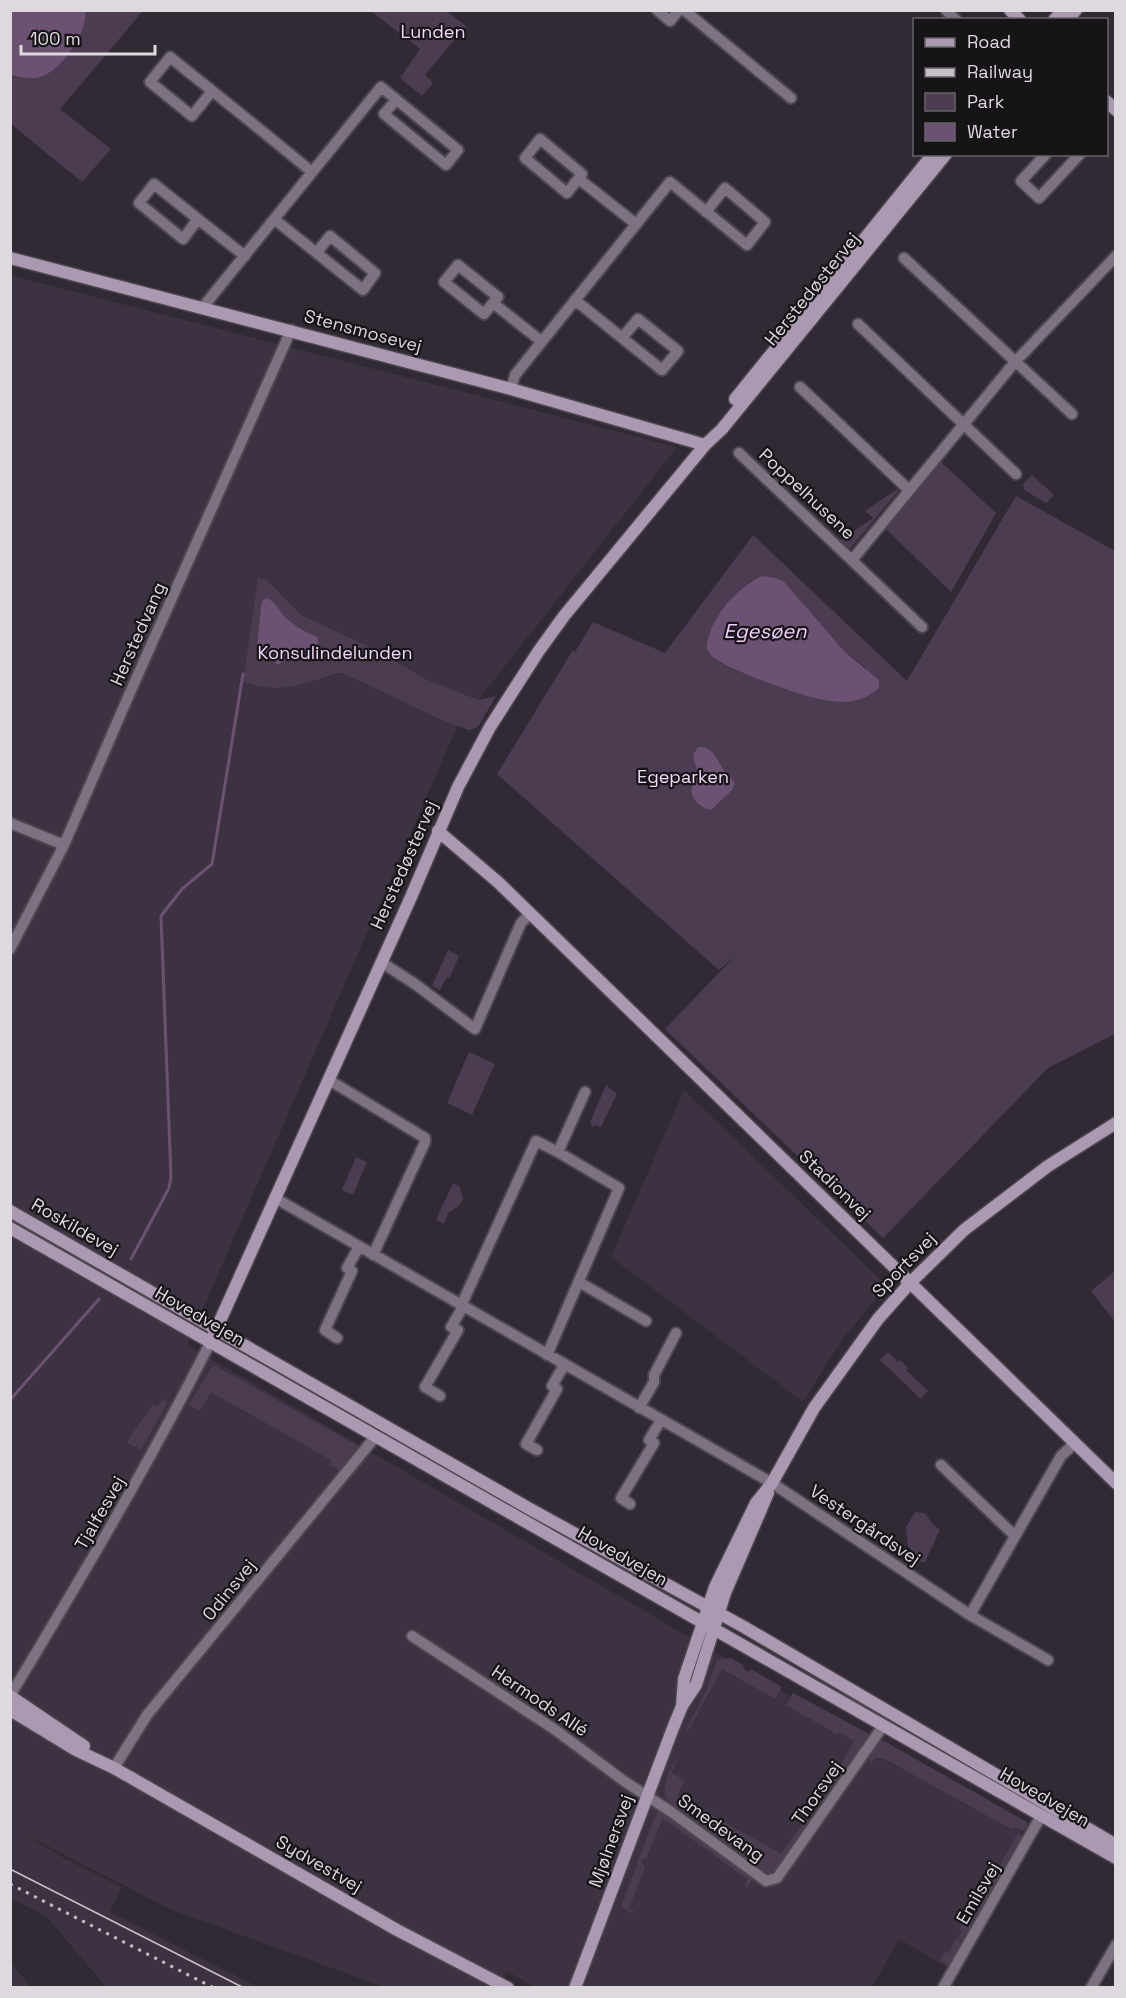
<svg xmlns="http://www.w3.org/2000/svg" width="1126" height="1998" font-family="'Space Grotesk',sans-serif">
<rect width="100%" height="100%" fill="#312a34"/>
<path fill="#3d3241" d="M10 275 677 447 457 727 187 1345 1023 1831 948 1968 899 1939 872 1987 535 1988 507 1971 497 1987H384L167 1908 19 1831 64 1858 122 1887 110 1912 258 1987H106L47 1917 11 1898Z
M684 1090 885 1284 883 1290 849 1331 830 1358 803 1402 611 1257Z
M11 1963 31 1987H11Z"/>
<path fill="#4c3c51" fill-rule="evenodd" d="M10 11H143L60 109 111 149 82 182 11 124Z
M371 11H447L466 26 425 75 433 83 422 96 400 78 420 49Z
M939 460 996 513 951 592 884 527Z
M1032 475 1054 495 1046 503 1024 490 1023 484Z
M897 489 898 491 849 550 839 541 873 518 865 511Z
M1016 496 1115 551V1034L1048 1068 883 1238 665 1029 736 955 719 970 497 774 573 650 575 652 593 622 665 653 753 535 907 681ZM752 581 793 594 845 652 866 668 815 698C785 688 731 673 708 653L715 620 725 606Z
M258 578 267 580 301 615 380 652 425 679 478 700 496 696 478 727 469 730 442 720 343 673H337C300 685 282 694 243 682ZM266 598C275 605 279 612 287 619 295 626 307 633 318 637L317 644 280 664 281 658 262 655 257 646 262 601Z
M448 950 459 956 450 977 446 978 440 990 432 986Z
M469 1052 495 1064 472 1115 447 1103Z
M606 1085 617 1094 601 1127 596 1125 592 1127 590 1122Z
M356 1157 367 1162 353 1195 342 1190Z
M453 1183 460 1187 463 1199 459 1206 449 1212 444 1224 436 1220Z
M1115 1271V1322L1091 1291Z
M888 1352 898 1362 900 1360 908 1368 906 1370 928 1391 921 1399 880 1360Z
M216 1366 360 1447 341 1471 329 1465 331 1460 211 1392 200 1411 189 1405 211 1368Z
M163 1399 167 1403 141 1450 128 1443V1440L153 1404 156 1407Z
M915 1512 925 1513 931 1522 940 1530 925 1562H921L908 1546 906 1527Z
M731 1658 744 1666 743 1668 749 1672 751 1669 782 1687 775 1699 722 1669 689 1729H686L705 1694 717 1660Z
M793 1693 873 1736 858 1758 852 1757 832 1787 827 1788 854 1741 839 1732 837 1734 786 1705Z
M879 1740 884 1741 1027 1822V1827L1023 1831 1016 1827 1011 1829 883 1758H875L871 1764 868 1757Z
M677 1756 672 1773 685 1781 677 1795 697 1807 692 1817C684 1812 673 1806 667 1799 659 1789 672 1766 677 1756Z
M663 1811 753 1878 747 1888 745 1886 747 1879 668 1822 662 1820 646 1859 644 1858 641 1862 645 1867 629 1908 634 1911 633 1914 621 1907 656 1813Z
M705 1811 781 1854 808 1816 809 1821 776 1871 766 1874 759 1871 760 1869 696 1821 697 1814 702 1817Z
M1018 1833 1023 1836 996 1885 990 1882Z
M989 1884 995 1888 964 1941 958 1938 961 1932 959 1930 981 1889 985 1892Z
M956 1939 963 1943 949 1966 940 1961 945 1952 948 1953Z"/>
<path fill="#6b5273" d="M11 10 85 11C88 32 63 68 43 76 34 80 19 78 11 74Z
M762 576 776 578 784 582 845 652 879 680V688C869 697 858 701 845 702 836 702 823 700 814 698 795 693 718 667 709 653 705 648 707 642 709 636 716 611 739 587 762 576Z
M266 598C276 601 279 612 287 619 295 626 307 633 318 637V644L277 665 275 662 280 658 265 656 258 652 257 646 261 607 262 601Z
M699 747C714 747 717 760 724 771 727 775 731 778 735 783L732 790 711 810C701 808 689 798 692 787 693 782 697 778 697 773 697 762 688 757 699 747Z"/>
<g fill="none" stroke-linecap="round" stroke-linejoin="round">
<path stroke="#6b5273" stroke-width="3" d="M131 1259 169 1188 171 1177 161 916 182 889 212 864 243 674
M10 1400 99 1299"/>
<g stroke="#4d464f" stroke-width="14">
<path id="street" d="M657 10 670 21 679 10
M684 10 791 98
M946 10 956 20
M212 91 192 116 150 82 170 57C217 95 265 133 312 172
M540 139 582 174 567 193 525 158Z
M1046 154 1021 181 1039 198 1080 154
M579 179 636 224
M198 219 183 239 139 203 154 184C184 208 214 232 245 256
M274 219 363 290 375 273 330 236 317 252
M904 258 1072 414
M458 265 498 297 484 314 444 282Z
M575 300 662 370 678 351 638 319 622 338
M493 303 541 341
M203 307 381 87 458 150 446 165 384 114 396 100
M858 324 1016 474
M800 387 909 490
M511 389 515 375 670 182 747 245 765 222 725 188 706 212
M739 453 922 627
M852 560 1015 362 1116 256
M10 823 64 845
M10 949 64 845 132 688 291 330
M381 962 415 984 475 1029 521 923 530 914
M329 1080 425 1138V1142L373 1255
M558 1152 585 1092
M275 1198 772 1483 970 1615 1048 1660
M579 1282 646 1321
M461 1306 536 1141 558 1152 619 1188 547 1355
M337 1338 325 1330 352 1271 347 1268 359 1247
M440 1396 425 1387 458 1330 451 1327 463 1307
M639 1408 654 1382V1375L676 1333
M537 1450 526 1444 557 1389 552 1386 564 1365
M941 1465 1015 1536
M630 1504 621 1498 654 1443 649 1440 661 1420
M970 1615 1061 1456 1075 1443
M412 1636 554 1729 624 1781 670 1811 766 1881 777 1878 883 1726
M10 1696C80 1580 149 1464 210 1343
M114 1768 147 1715 376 1436
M943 1988 1041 1816
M1091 1988 1116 1945"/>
</g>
<g stroke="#4d464f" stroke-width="15">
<path id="secondary" d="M1010 10 1020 20
M1054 20 1063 10
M1067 20 1076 10
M1106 101 1116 110
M10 258 511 389 705 445
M735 399 933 154
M438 831 499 883 1116 1483
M10 1211 530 1509 744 1627 1116 1845
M10 1228 1116 1858
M210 1343 411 897 458 787 490 727 538 652 564 616 705 445 722 429 946 154
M10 1696 84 1746
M682 1706 684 1679 715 1587 756 1503 772 1483 814 1408 878 1319 910 1283 964 1230 1048 1166 1116 1123
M10 1710 74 1749 114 1768 397 1930 508 1988
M575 1988 673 1728 682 1706 696 1685 725 1593 768 1493"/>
</g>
<use href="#street" stroke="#7d7281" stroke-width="10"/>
<use href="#secondary" stroke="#ab98b1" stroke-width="12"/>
<path stroke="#c6c1c7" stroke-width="1.5" d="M10 1869 244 1988"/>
<path stroke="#c6c1c7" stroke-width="3" stroke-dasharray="3 6" stroke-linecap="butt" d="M10 1884 214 1988"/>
</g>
<g text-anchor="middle" stroke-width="4.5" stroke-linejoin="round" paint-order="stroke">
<g font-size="18" fill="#f2d8fa" stroke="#171418">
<text x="433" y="38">Lunden</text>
<text x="335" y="659">Konsulindelunden</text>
<text x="683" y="783">Egeparken</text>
</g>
<g font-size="18" fill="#ded9df" stroke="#171418">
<text transform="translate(812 289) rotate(-51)" y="6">Herstedøstervej</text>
<text transform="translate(363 331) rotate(15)" y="6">Stensmosevej</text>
<text transform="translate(807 494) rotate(43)" y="6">Poppelhusene</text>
<text transform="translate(138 634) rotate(-66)" y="6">Herstedvang</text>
<text transform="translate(404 865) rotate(-66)" y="6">Herstedøstervej</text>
<text transform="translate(835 1185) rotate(44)" y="6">Stadionvej</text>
<text transform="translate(75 1227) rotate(30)" y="6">Roskildevej</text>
<text transform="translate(904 1265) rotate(-46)" y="6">Sportsvej</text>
<text transform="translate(200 1316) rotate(30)" y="6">Hovedvejen</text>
<text transform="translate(100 1513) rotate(-60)" y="6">Tjalfesvej</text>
<text transform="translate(865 1525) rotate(34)" y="6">Vestergårdsvej</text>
<text transform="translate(623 1556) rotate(30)" y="6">Hovedvejen</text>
<text transform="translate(229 1590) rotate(-51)" y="6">Odinsvej</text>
<text transform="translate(540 1701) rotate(34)" y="6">Hermods Allé</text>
<text transform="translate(817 1793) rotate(-55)" y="6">Thorsvej</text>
<text transform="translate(1045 1797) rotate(30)" y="6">Hovedvejen</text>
<text transform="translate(721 1828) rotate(36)" y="6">Smedevang</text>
<text transform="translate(611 1841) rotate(-70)" y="6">Mjølnersvej</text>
<text transform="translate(319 1864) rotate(30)" y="6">Sydvestvej</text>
<text transform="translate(978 1893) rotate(-60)" y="6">Emilsvej</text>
</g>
<g font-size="20" font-style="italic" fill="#f1cffd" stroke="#171418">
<text x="765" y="638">Egesøen</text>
</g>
</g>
<rect width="1126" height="1998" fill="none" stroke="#ded9df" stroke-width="24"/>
<rect x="913" y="18" width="195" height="138" fill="#171418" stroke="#676368" stroke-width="1.5"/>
<rect x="925" y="38" width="30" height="9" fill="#ab98b1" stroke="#676368" stroke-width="1.5"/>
<text x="967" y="48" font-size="18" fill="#ded9df">Road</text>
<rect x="925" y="68" width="30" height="9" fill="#c6c1c7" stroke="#676368" stroke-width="1.5"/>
<text x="967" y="78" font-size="18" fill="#ded9df">Railway</text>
<rect x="925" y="93" width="30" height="18" fill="#4c3c51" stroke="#676368" stroke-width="1.5"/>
<text x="967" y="108" font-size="18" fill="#ded9df">Park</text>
<rect x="925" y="123" width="30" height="18" fill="#6b5273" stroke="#676368" stroke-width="1.5"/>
<text x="967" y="138" font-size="18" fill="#ded9df">Water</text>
<path d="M21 45v9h134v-9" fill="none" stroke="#ded9df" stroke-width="3"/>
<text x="30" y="45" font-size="18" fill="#ded9df" stroke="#171418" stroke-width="4.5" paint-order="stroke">100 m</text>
</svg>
